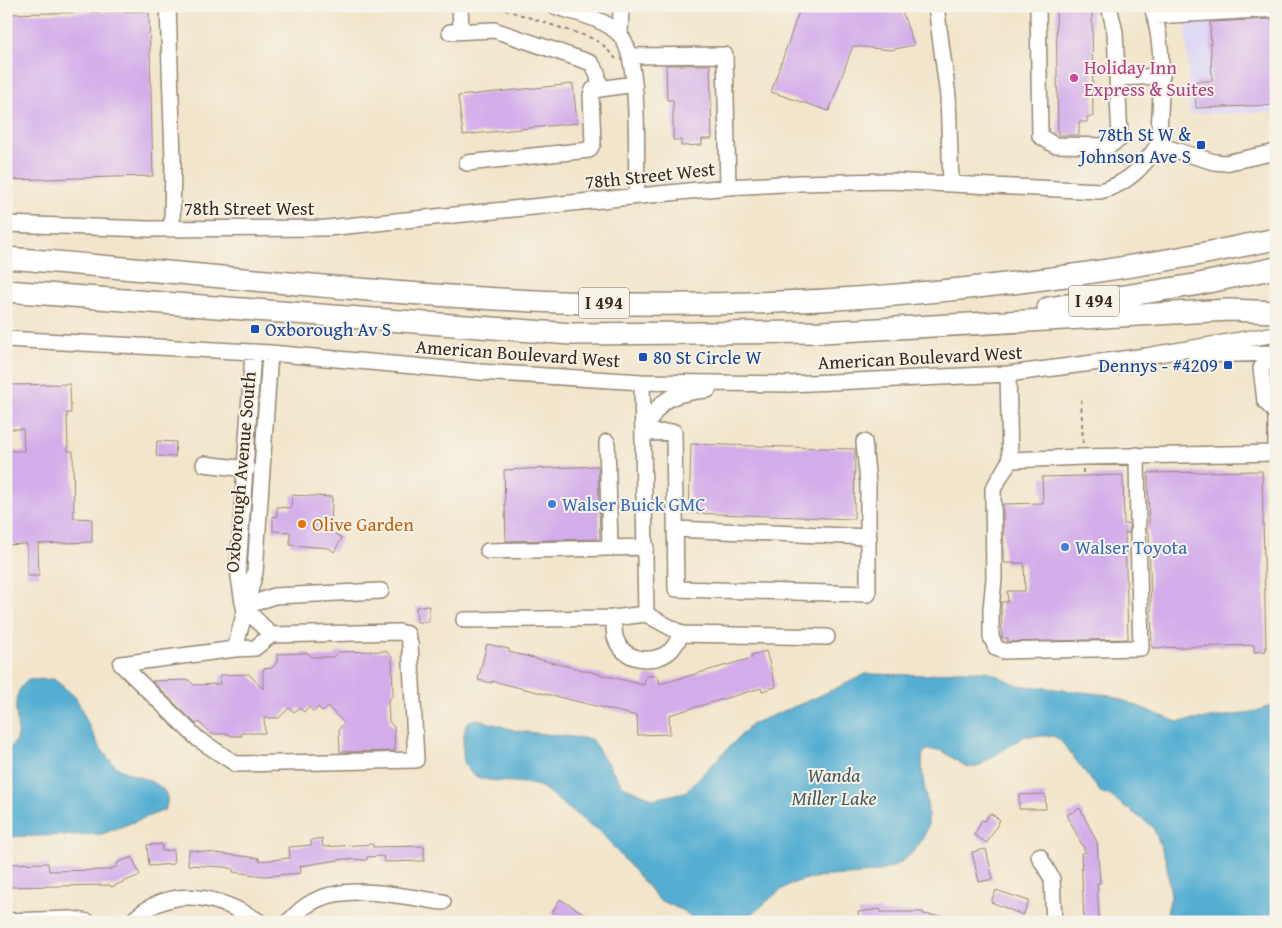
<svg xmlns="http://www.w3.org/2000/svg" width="1282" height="928" font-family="'Gentium Book Plus',serif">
<rect width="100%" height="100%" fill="#f7f3e8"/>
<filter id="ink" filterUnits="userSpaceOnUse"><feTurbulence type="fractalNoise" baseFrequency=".02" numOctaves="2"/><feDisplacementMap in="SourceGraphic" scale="10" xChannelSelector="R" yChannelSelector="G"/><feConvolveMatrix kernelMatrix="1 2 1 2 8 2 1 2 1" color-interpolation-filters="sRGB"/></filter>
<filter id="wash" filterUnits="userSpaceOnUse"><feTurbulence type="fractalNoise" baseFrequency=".0096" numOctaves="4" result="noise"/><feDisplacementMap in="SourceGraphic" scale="20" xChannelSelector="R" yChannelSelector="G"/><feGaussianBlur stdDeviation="1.12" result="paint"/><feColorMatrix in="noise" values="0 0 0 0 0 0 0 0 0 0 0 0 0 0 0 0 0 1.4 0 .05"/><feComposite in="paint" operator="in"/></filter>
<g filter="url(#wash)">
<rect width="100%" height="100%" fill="#f2e5cb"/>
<path fill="#dcd6f6" d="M1176 6H1276V112L1190 114 1186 23Z"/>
<path fill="#55aed2" stroke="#486c78" d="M954 671H987L1017 685 1110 695 1177 722 1251 713 1276 704V922H1165L1171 896 1166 860 1153 827 1109 795 1102 794 1060 740 1053 736H1025L977 767H967L940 750H927L923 753C918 776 934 815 926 832 897 892 842 865 794 883 775 890 760 911 741 921 733 925 706 922 696 922L684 911 659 900 599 830 588 824 543 788C515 774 461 795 463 749 463 740 464 731 467 722L477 719 517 731 591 739 623 786 654 799 685 792 752 724 815 698 866 674 927 675Z
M54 679C61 685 69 691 75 697 79 702 81 709 84 715 93 733 100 753 117 767 132 779 178 780 165 810L102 834 6 837V751C33 735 0 703 28 680Z"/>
<g id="blocks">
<path fill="#d3acea" d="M801 6H900L914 45 890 50 853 46 829 111 771 92Z
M1056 6H1092L1093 117H1087V122H1079V135H1058Z
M149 11 153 176 6 180V14Z
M1276 19V105L1196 108 1195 81H1212L1210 22Z
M666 65H710L712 139H702V145L681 146V140H673V100H667Z
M573 84 577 123 463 135 458 96Z
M70 384 71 413H67L68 451H73L74 518 92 519V542L38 544 39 576H27V544L6 545V451H24L23 429H9V385Z
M157 441 176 442 175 457 156 456Z
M691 444 855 449 854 519 689 513Z
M598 466 600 539 506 541 504 470Z
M1262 471 1266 651 1254 652V645L1152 648 1149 532 1146 528 1149 523 1148 473Z
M1123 475 1124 524H1129L1130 528 1129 533H1125L1128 639 1008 642V638H1002L1001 602H1008L1007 591H1025L1024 563H1004L1003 504 1043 503 1042 477Z
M292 495 332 497 331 531 342 538 334 552 329 548 290 545V532L273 531V516L277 517V507L291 508Z
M429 606V622H417L416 607Z
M487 644 509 649V652L644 685 646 676H658L660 684 752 658 751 655 766 651 776 687 762 691 761 688 669 715 670 734 638 735 637 716 492 681V683L478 680Z
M386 651 392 657 393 695 388 701 389 722 394 727 395 751 340 752 339 729 344 723 328 707 323 712 318 707 314 712 309 707 304 712 299 708 294 712 289 708 279 718H264L265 733H241L242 736H230V734H211L199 722 196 724 152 681 189 680 194 685 220 684V675L249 674 263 689V669L272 668 277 662V654L308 653 312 657H333L338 652Z
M1045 794 1046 809H1019V795Z
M1080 808 1097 842 1100 883H1097L1099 922H1084L1081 853H1086L1067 815Z
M990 813 1000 820 987 843 974 835 982 820 985 821Z
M322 838 323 847 373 844V847L424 846V861L384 862 383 856 367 857V860L344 859 300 866 301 873 264 876 233 872V869L224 867 188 865 189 850 259 858V861L290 858 289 847 311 845V840Z
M162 844V851L173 850 174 864 149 866 147 845Z
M986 849 993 879 979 882 972 852Z
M132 857 140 875 111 887 110 885 6 887V864L48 863 49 871 108 870 118 866 117 863Z
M996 890 1029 901 1023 915 991 902Z
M560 899 598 922H566L552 913Z
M880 909 881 912H923V914L944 917 943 922H860L858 912Z"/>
</g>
</g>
<g filter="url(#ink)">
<use href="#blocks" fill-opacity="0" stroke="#968874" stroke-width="1"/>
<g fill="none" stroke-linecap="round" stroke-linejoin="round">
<g stroke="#968874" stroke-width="18">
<path id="minor" d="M168 6 173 159 172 228
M460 6 461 31
M554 6C575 13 605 18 620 35 642 59 635 161 637 196
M936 6 948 96 951 184
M1038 6 1040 136 1054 145 1109 146 1120 139 1115 32 1109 6
M1152 6C1166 52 1161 98 1158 145
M1155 16 1276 9
M450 32 494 30 577 58 591 63 597 72 600 88
M620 35 621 6
M631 56 725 55 728 187
M1117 78 1162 76
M1158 145 1214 162 1225 163 1276 152
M467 163 589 150 593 143 591 95 593 90 634 84
M6 224 147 229 327 228 728 187 800 183 889 181 1100 191C1128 184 1143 167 1158 145
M6 339 270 353 480 372 642 382 788 384 1008 374 1146 356 1276 334
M1195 355 1276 353
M1269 360 1261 368 1265 401 1274 411
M1008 374 1010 460 993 489 994 579 991 609V637L996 648 1004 651 1141 648 1138 533
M642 382 646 614
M708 390C672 393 658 398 644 433L674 432 676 589 868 594V484L864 442
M1276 407V453
M607 442 610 547
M1137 455 1138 524
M1010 460 1083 457 1276 453
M204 464 247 469
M675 529 869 537
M488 551 646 547
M243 603 238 570 253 352
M244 607 271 635 399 632 407 634 410 644 416 760 236 764 198 739 121 664 235 649 255 572 270 353
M244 607 274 596 381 591
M613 618C614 624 614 631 615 637 622 661 653 665 670 651 675 647 678 639 682 634L827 637
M464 620 613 618 646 614 682 634
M235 649 255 648 271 635
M1039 856 1052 879 1054 922
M6 921 71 919 88 922
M131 922C171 883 217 895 260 922
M288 922C295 916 301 908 309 904 344 881 404 897 443 902"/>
</g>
<g stroke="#968874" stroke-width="24">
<path id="highway" d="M6 258C200 273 394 297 588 303 819 310 1050 287 1276 239
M6 291 571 334 822 332 1230 310 1276 312
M1048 308 1194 285 1276 268"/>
</g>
<path stroke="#968874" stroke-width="2" stroke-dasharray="4 4" stroke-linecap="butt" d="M473 8 503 9 589 37 602 44 616 59
M1081 399 1083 444
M1083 469V476"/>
<use href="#minor" stroke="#fff" stroke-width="15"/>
<use href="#highway" stroke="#fff" stroke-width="21"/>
</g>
</g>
<circle fill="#d1479c" stroke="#f7f3e8" stroke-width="2" cx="1074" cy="78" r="5"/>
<g fill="#1a4fb4" stroke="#f7f3e8" stroke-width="2">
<rect x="1196" y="140" width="10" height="10" rx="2.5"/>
<rect x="250" y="324" width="10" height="10" rx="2.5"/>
<rect x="638" y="352" width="10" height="10" rx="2.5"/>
<rect x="1223" y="360" width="10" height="10" rx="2.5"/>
</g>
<g fill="#3f7fe0" stroke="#f7f3e8" stroke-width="2">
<circle cx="552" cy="504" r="5"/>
<circle cx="1065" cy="547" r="5"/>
</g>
<circle fill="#e8710a" stroke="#f7f3e8" stroke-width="2" cx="302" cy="524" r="5"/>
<g text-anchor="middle" stroke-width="4" stroke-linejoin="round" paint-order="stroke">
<g fill="#f7f3e8" stroke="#73665b" stroke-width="1">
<rect x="1069" y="285.5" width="50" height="31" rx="4"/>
<rect x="579" y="287.5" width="50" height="31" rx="4"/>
</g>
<g font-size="18" font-weight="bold" fill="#3b2a1e">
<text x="1094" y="307">I 494</text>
<text x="604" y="309">I 494</text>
</g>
<g font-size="19" fill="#b23c85" stroke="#f7f3e8" text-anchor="start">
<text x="1084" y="74">Holiday Inn<tspan x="1084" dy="22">Express &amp; Suites</tspan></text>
</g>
<g font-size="19" fill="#164399" stroke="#f7f3e8" text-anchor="end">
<text x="1191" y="141">78th St W &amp;<tspan x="1191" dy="22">Johnson Ave S</tspan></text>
<text x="265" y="336" text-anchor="start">Oxborough Av S</text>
<text x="653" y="364" text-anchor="start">80 St Circle W</text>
<text x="1218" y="372">Dennys - #4209</text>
</g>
<g font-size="19" fill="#3b2a1e" stroke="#f7f3e8">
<text transform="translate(650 175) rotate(-6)" y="7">78th Street West</text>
<text x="249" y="215">78th Street West</text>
<text transform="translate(518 353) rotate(4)" y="7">American Boulevard West</text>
<text transform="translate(920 357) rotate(-3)" y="7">American Boulevard West</text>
<text transform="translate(240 472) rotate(-85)" y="7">Oxborough Avenue South</text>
</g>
<g font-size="19" fill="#366cbe" stroke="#f7f3e8" text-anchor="start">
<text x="562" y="511">Walser Buick GMC</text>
<text x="1075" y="554">Walser Toyota</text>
</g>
<g font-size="19" fill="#c56008" stroke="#f7f3e8" text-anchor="start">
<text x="312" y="531">Olive Garden</text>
</g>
<g font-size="20" font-style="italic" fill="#44585d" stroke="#f7f3e8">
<text x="834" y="782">Wanda<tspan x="834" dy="23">Miller Lake</tspan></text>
</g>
</g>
<rect width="1282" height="928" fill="none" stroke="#f7f3e8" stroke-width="25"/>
</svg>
